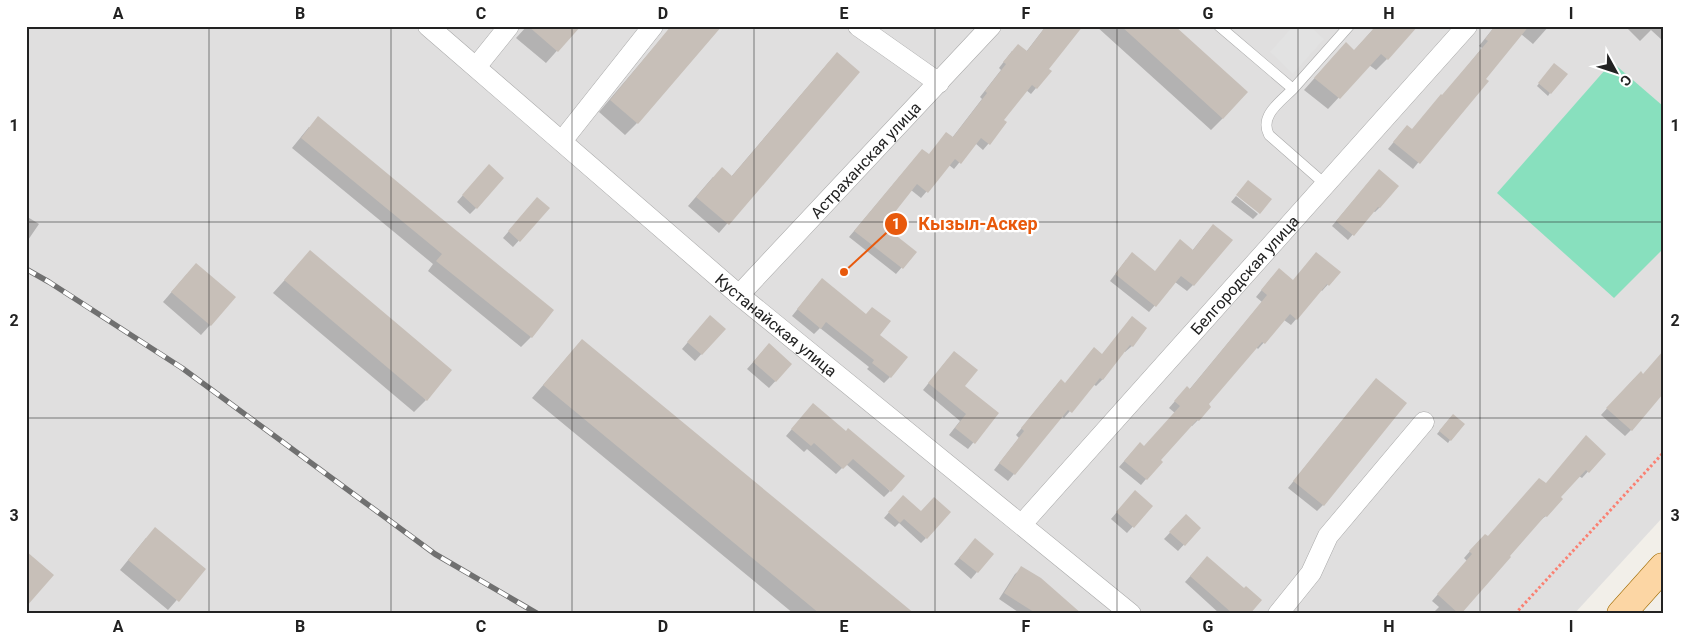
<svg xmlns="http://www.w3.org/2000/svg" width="1689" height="640" font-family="Roboto,sans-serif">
<rect width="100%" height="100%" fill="#f2efe9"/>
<path fill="#e0dfdf" d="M26 26H1663V517L1574 614H26Z"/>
<path fill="#88e0be" d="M1612 62 1663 106V249L1614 298 1497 193Z"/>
<path fill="#e2e2e2" d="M1293 26H1310L1324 39 1293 74 1270 52Z"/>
<path fill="#0003" d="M527 26H579L546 63 516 38Z
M672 26 637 123 625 135 599 112Z
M1046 26 1047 69 1036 88 1031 94 1026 90 1003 120 1006 123 983 150 975 143 954 169 949 165 921 198 911 190 882 226 915 252 896 274 849 237 917 156 929 155 952 138 982 99 980 97 1001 70 999 68 1012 51 1026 52Z
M1096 26H1173L1223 118 1211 130Z
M1376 26 1387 59 1376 70 1369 65 1328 109 1304 90 1335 55 1354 51Z
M1495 26H1549L1533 44 1521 34 1413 169 1388 149 1401 133 1412 130 1442 97 1482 48 1479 46Z
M1625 26H1663V41L1651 30 1640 41Z
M829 62 858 72 719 233 688 206 713 177H731Z
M1552 68 1550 93 1548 96 1537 86Z
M309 127 553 310 531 337 521 347 428 271 433 264 292 148Z
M483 172 476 208 470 214 457 202Z
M1374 176 1380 207 1375 212 1373 211 1348 240 1332 226Z
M1236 196 1258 214 1253 219 1231 202Z
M531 205 548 208 513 247 503 238Z
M26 216 39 224 26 243Z
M1207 232 1193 285 1187 291 1175 282 1149 312 1110 281 1126 260 1154 272 1192 251Z
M310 252 426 400 414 412 273 293Z
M1339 272 1322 291 1321 290 1291 325 1284 320 1258 349 1256 347 1207 405 1198 420 1192 426 1191 425 1159 460 1146 479 1141 485 1119 467 1134 450 1144 447 1175 413 1169 408 1181 394 1189 390 1262 302 1256 297 1273 276 1293 281Z
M187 274 210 325 201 335 163 302Z
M816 286 878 335 890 377 884 383 867 369 869 367 820 328 814 334 792 316Z
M1132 318V346L1125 352 1124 351 1102 380 1096 386 1093 384 1064 418 1062 416 1008 481 994 470 1019 438 1016 435 1055 387 1061 380 1065 384 1094 348 1102 355Z
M704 323 724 329 695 361 682 349Z
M582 340 913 614H794L532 398Z
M763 351 791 364 769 388 747 369Z
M948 359 963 386 997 413 968 449 949 435 960 421 923 390Z
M1376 379 1323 505 1317 511 1288 488Z
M1634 379 1631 430 1625 436 1601 415Z
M807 411 890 491 884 497 846 464 836 474 807 449 804 452 786 436Z
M1450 418V440L1448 443 1437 434Z
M1604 454 1582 478 1579 476 1560 497 1546 516 1539 521 1460 614H1432L1439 607 1432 601 1467 561 1464 558 1479 541 1488 538 1545 485Z
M1129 498 1151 506 1127 533 1111 519Z
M898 502 926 538 921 543 899 523 895 527 884 518Z
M1180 522 1199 528 1178 551 1164 539Z
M146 538 204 569 168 610 120 570Z
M975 540 992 554 971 579 954 564Z
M1201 564 1248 614H1220L1185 582Z
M1022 568 1071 614H1021L999 599 1015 574Z"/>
<path fill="#c7bfb8" d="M528 26H581L558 52Z
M671 26H722L638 124 610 100Z
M1046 26H1083L1049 69 1052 71 1037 89 1032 85 1004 120 1007 122 990 145 981 138 961 164 955 159 928 193 917 184 884 226 917 252 903 269 854 231 922 149 929 154 946 132 953 137 987 93 985 91 1006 64 1003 62 1018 44 1027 51Z
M1121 26H1175L1248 92 1223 119Z
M1376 26H1418L1388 60 1381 54 1340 99 1314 78 1346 42 1354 50Z
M1495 26H1529L1486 79 1489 81 1420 164 1393 142 1407 125 1412 129 1441 94 1442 95 1488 41 1485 39Z
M837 52 860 72 729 225 696 197 722 167 732 176Z
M1554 63 1568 74 1551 94 1538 83Z
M318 116 441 218 554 310 532 338 436 261 442 254 301 138Z
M489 164 504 178 477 209 462 195Z
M1379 169 1399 186 1380 208 1378 207 1354 236 1336 221Z
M1248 180 1272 199 1260 214 1236 195Z
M537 197 550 208 520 242 508 231Z
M1213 224 1233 240 1194 286 1181 276 1156 307 1115 274 1132 252 1155 271 1180 239 1193 250Z
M310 250 452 370 427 401 284 280Z
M1316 252 1341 272 1329 286 1327 284 1297 320 1290 314 1265 344 1262 342 1209 404 1211 407 1199 421 1197 420 1161 460 1163 462 1147 480 1124 461 1140 442 1144 446 1180 406 1174 401 1187 386 1190 389 1267 295 1261 290 1279 268 1293 280Z
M196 263 236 297 211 326 171 292Z
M822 278 866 314 872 307 891 321 880 335 908 357 891 378 872 363 874 360 826 322 821 329 797 309Z
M710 315 726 329 702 355 687 342Z
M1132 316 1147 328 1133 347 1130 345 1103 380 1100 378 1072 413 1068 410 1015 475 999 463 1024 431 1021 428 1061 379 1065 383 1094 347 1102 354Z
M582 339 915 614H820L543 385Z
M769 343 792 364 776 382 753 362Z
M954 351 978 370 965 386 999 413 975 444 955 428 966 414 928 383Z
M1663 351V394L1632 431 1606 408 1641 371 1643 374Z
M1376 378 1407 403 1324 506 1293 481Z
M813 403 846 431 848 428 905 476 891 492 853 459 843 469 814 443 811 446 791 429Z
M1453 414 1465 424 1451 441 1439 431Z
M1586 435 1606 454 1589 473 1586 470 1561 497 1563 499 1547 517 1545 516 1510 556 1511 557 1461 614H1459L1437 594 1472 554 1469 551 1485 534 1488 536 1539 478 1546 483Z
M1135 490 1153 506 1134 528 1116 512Z
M903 495 921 511 934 497 951 512 927 539 904 519 900 523 888 512Z
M1186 514 1201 528 1185 546 1169 532Z
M155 527 206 569 179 602 128 560Z
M975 538 994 554 978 573 959 558Z
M26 551 54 575 26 607Z
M1207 556 1244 588 1246 586 1262 600 1250 614H1233L1190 576Z
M1021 566 1041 578 1082 614H1037L1004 593Z"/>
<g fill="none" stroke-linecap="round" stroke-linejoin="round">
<g stroke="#a9a9a9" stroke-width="11">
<path id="lane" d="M1219 26 1293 89C1280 102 1259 116 1269 135L1326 185
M1293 89 1349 26"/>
</g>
<g stroke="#a9a9a9" stroke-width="21">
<g id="street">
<path id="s1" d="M428 26 739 295 1131 614"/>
<path d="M858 26 939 83"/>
<path d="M476 67 509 26"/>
<path d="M562 141 653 26"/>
<path id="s2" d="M739 295 991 26"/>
<path id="s3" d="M1022 524 1467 26"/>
<path d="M1278 614 1311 573 1328 536 1424 422"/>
</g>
</g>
<g stroke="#a06b00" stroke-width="29">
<path id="primary" d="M1621 614 1663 567"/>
</g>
<path stroke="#fa8072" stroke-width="3" stroke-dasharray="2.5 2.5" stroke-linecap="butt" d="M1515 614 1663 453"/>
<use href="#lane" stroke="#fff" stroke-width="10"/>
<use href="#street" stroke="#fff" stroke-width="20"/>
<use href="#primary" stroke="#fcd6a4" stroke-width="28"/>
<g stroke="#707070" stroke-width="5.5">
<path id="rail" d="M26 269 49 282 182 368 435 554 538 614"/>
</g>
<use href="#rail" stroke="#fff" stroke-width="4" stroke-dasharray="11" stroke-linecap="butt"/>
</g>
<path fill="none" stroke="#222" stroke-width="1" stroke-opacity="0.55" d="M209 26V614M391 26V614M572 26V614M754 26V614M935 26V614M1117 26V614M1298 26V614M1480 26V614M26 222H1663M26 418H1663"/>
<g text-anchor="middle" stroke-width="4.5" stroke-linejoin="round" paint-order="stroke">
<g font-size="16" fill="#222" stroke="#fff">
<text dy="6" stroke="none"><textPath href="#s2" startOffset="185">Астраханская улица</textPath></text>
<text dy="6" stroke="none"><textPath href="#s3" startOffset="334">Белгородская улица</textPath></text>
<text dy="6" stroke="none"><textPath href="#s1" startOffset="459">Кустанайская улица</textPath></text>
</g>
</g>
<path fill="none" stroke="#e8590c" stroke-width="2" d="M844 272L896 224"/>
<g fill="#e8590c" stroke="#fff" stroke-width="2">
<circle cx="844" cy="272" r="5"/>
<circle cx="896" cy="224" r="12"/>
</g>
<g font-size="15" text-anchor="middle" font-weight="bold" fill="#fff">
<text x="896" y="229">1</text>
</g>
<g font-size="18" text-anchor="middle" font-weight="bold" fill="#e8590c" stroke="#fff" stroke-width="4.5" stroke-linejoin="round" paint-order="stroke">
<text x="978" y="230">Кызыл-Аскер</text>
</g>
<rect width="1689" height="640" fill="none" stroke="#ffffff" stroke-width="55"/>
<g transform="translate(1616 72) rotate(130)" stroke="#ffffff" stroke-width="4" paint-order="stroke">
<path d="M0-4L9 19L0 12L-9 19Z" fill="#222222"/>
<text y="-8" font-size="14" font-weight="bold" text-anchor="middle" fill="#222222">С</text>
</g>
<rect x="28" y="28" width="1634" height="584" fill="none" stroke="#222" stroke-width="2"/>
<g font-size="16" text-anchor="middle" font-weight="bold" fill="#222">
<text x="118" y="19">A</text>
<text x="300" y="19">B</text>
<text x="481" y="19">C</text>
<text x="663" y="19">D</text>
<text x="844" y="19">E</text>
<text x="1026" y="19">F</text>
<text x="1208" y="19">G</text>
<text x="1389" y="19">H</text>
<text x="1571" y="19">I</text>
<text x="14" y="131">1</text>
<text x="1675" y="131">1</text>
<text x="14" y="326">2</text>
<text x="1675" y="326">2</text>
<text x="14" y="521">3</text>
<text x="1675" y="521">3</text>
<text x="118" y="632">A</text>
<text x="300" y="632">B</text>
<text x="481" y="632">C</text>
<text x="663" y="632">D</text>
<text x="844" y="632">E</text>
<text x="1026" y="632">F</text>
<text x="1208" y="632">G</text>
<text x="1389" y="632">H</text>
<text x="1571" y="632">I</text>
</g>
</svg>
